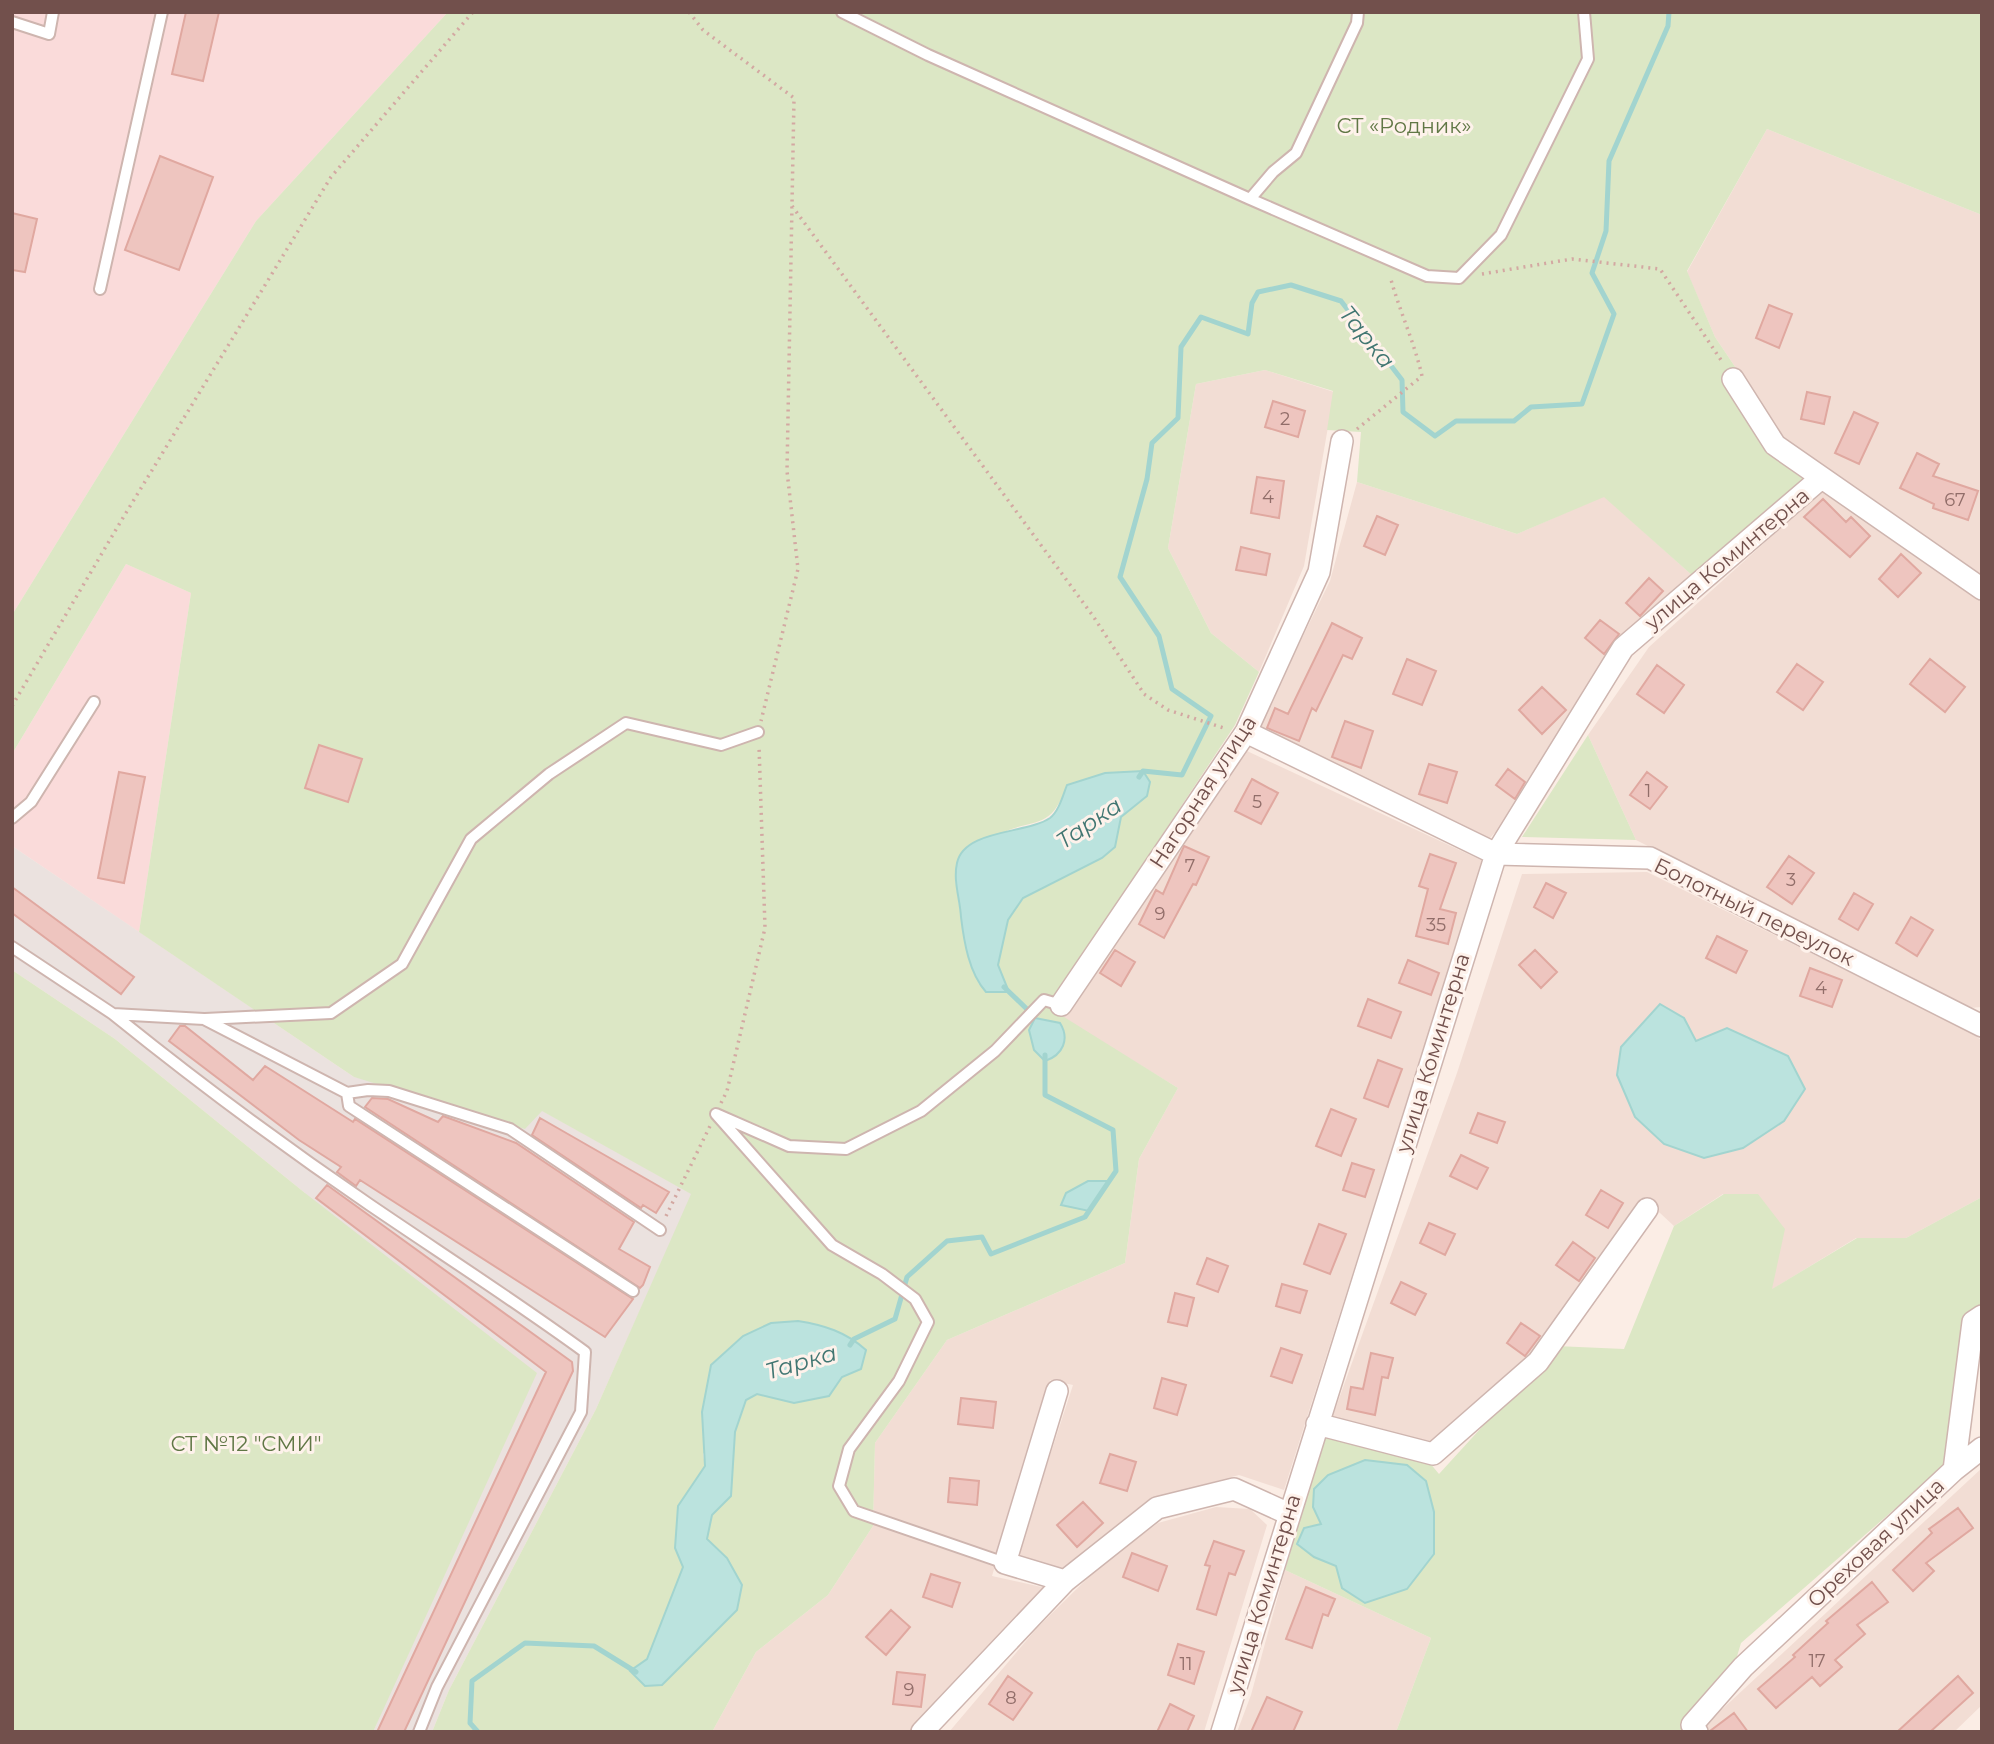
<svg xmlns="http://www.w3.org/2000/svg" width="1994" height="1744" font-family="Montserrat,sans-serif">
<rect width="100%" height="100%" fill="#fbede5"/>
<path fill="#f2ddd4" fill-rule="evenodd" d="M1767 129 1982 215V577L1783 438 1715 337 1687 272Z
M1265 370 1334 392 1304 566 1259 672 1211 633 1168 548 1196 384Z
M1357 482 1517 534 1604 496 1694 577 1617 647 1519 807 1489 839 1257 730 1330 581Z
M1823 490 1982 602V1007L1969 1008 1636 840 1588 735 1649 647Z
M1247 751 1483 861 1284 1490 1239 1475 1149 1499 1064 1572 1017 1557 1073 1385 1050 1380 992 1576 1046 1588 913 1732H712L756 1652 828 1595 873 1526 875 1443 947 1340 1125 1263 1139 1159 1178 1088 1060 1016Z
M1647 872 1971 1032 1982 1041V1197L1906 1238H1856L1771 1290 1723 1194 1674 1226 1646 1200 1534 1356 1431 1446 1332 1418 1457 1073 1522 874ZM1684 1018 1696 1041 1664 1144 1635 1117 1617 1075Z
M1982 1468V1705L1954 1732H1707L1703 1727Z
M1216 1507 1250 1509 1267 1525 1204 1732H949L1037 1628 1102 1564 1158 1523Z
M1285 1570 1431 1638 1396 1732H1237L1251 1695Z"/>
<path fill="#fadbda" d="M12 12H448L256 221 12 615Z
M126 564 191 593 139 932 12 846V754Z"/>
<path fill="#ebe2df" d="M12 846 354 1077 541 1110 692 1194 596 1409 449 1690 432 1732H373L406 1655 305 1193 115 1039 12 970Z"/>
<path fill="#dce7c5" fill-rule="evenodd" d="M448 12H1982V215L1767 129 1687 271 1715 337 1783 438 1824 468 1694 577 1604 497 1517 534 1357 482 1361 432 1327 430 1333 391 1265 370 1196 384 1168 548 1211 633 1259 672 1235 725 1048 1007 1178 1088 1139 1159 1125 1263 947 1340 875 1443 873 1526 828 1595 756 1652 712 1732H432L449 1690 596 1409 691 1194 542 1111 525 1129 354 1077 139 932 191 593 126 564 12 754V615L256 221ZM1105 773H1121L1147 796 1121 817 1115 847 1102 858 1023 898 1008 920 998 965 979 984 965 943 955 879C967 866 981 843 997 835 1035 816 1050 833 1067 785ZM798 1321 842 1377 829 1396 794 1403 757 1394 746 1400 735 1432 731 1496 712 1515 707 1539 727 1558 737 1610 662 1685 630 1671 647 1659 683 1567 675 1548 694 1485 705 1466 703 1454Z
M1588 735 1636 840 1522 837Z
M12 970 115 1039 305 1193 537 1373 373 1732H12Z
M1724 1194H1758L1785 1229 1772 1289 1857 1238H1906L1982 1197V1307L1964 1330 1944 1466 1741 1643 1735 1663 1691 1732H1396L1431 1638 1285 1570 1325 1435 1429 1462 1439 1474 1556 1346 1624 1349 1674 1226ZM1321 1524 1365 1603 1342 1588 1336 1566 1314 1557 1304 1528Z"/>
<path fill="#bbe3de" stroke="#a2d4cf" stroke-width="2" d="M1143 771 1150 782 1147 796 1121 817 1115 847 1102 858 1023 898 1008 920 998 965 1009 992H986C969 973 964 942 961 917 960 899 953 881 957 863 964 829 1027 834 1050 818 1059 811 1063 795 1067 785L1105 773Z
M1660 1004 1684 1018 1696 1041 1727 1028 1788 1056 1805 1089 1784 1121 1743 1148 1704 1158 1664 1144 1635 1117 1617 1075 1621 1047Z
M1035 1018 1060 1023C1070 1039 1063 1055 1045 1061L1034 1050 1029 1030Z
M1088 1181H1109L1089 1211 1061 1205 1066 1193Z
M798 1321C824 1325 846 1332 866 1350L861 1369 842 1377 829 1396 794 1403 757 1394 746 1400 735 1432 731 1496 712 1515 707 1539 727 1558 742 1585 737 1610 662 1685 645 1686 630 1671 647 1659 683 1567 675 1548 678 1506 705 1466 702 1412 711 1365 743 1336 771 1323Z
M1365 1460 1407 1465 1426 1481 1434 1512V1554L1407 1589 1365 1603 1342 1588 1336 1566 1314 1557 1297 1544 1304 1528 1321 1524 1313 1507 1314 1489 1328 1475Z"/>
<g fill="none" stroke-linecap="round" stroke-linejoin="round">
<path stroke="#a2d4cf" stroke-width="5" d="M1139 777 1143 771 1182 775 1211 716 1172 689 1159 636 1120 577 1147 479 1152 443 1178 418 1181 347 1201 317 1248 334 1252 303 1258 292 1291 285 1341 301 1402 380 1403 412 1435 436 1456 421H1514L1531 407 1582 404 1614 314 1592 273 1606 231 1609 161 1668 26 1669 12
M1004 987 1032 1014
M850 1345 854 1339 895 1319 907 1277 947 1241 982 1237 991 1254 1085 1217 1089 1211 1116 1171 1113 1130 1045 1095V1055
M478 1732 470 1723 472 1681 525 1643 594 1646 636 1672"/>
</g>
<path fill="#eec5bf" stroke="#e0a8a0" stroke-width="2" d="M186 12H219L203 81 172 74Z
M160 156 213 177 179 270 125 250Z
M12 213 37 219 25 272 12 270Z
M1769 305 1792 314 1779 348 1756 338Z
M1807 392 1830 397 1824 424 1801 419Z
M1273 401 1305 411 1298 437 1265 427Z
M1854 412 1878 423 1859 464 1835 453Z
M1917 453 1939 464 1933 476 1978 491 1968 520 1933 508 1934 504 1900 488Z
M1257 477 1284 481 1279 518 1251 513Z
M1823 499 1846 522 1851 517 1870 536 1850 557 1804 517Z
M1377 516 1398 525 1385 555 1364 546Z
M1241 547 1270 554 1266 575 1236 570Z
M1901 554 1921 573 1898 597 1879 579Z
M1649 578 1663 591 1640 616 1626 603Z
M1600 620 1619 634 1604 654 1585 638Z
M1332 623 1362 638 1352 659 1343 655 1316 711 1312 708 1299 741 1267 728 1275 708 1288 714Z
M1407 659 1436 671 1422 705 1393 694Z
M1930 659 1965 687 1945 712 1910 684Z
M1797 664 1823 682 1803 710 1777 692Z
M1657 665 1684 685 1664 713 1637 694Z
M1542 687 1566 710 1542 734 1519 710Z
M1345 721 1373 731 1361 768 1332 757Z
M319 745 362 759 348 802 305 788Z
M1429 764 1457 772 1447 803 1419 794Z
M1508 769 1525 782 1515 799 1496 785Z
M119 772 145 777 124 883 98 878Z
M1647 772 1667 787 1650 809 1630 795Z
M1252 779 1278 793 1261 824 1235 811Z
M1184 846 1209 857 1196 885 1193 884 1164 938 1139 924 1156 890 1163 894Z
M1430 854 1456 863 1440 909 1456 913 1448 944 1416 936 1428 889 1419 886Z
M1789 856 1814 873 1792 904 1767 887Z
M1546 883 1566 893 1553 918 1534 907Z
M12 887 134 977 121 994 12 913Z
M1854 893 1873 904 1858 930 1839 919Z
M1911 917 1933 930 1917 956 1896 943Z
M1717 936 1747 951 1736 973 1706 958Z
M1115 950 1135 962 1121 986 1100 973Z
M1535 950 1557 972 1541 988 1519 965Z
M1408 960 1439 973 1431 995 1399 983Z
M1810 968 1842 980 1832 1007 1800 996Z
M1368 999 1401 1012 1391 1038 1358 1026Z
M180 1026H185L253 1080 265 1066 353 1122 355 1119 633 1299 605 1337 360 1180 356 1186 337 1172 341 1167 299 1140 169 1041Z
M1378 1060 1402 1069 1388 1107 1364 1098Z
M372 1098 388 1099 438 1122 443 1116 516 1143 634 1222 619 1249 650 1267 643 1285 640 1288 365 1107Z
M1331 1109 1356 1119 1341 1156 1316 1146Z
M1478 1113 1505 1122 1497 1143 1470 1133Z
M540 1118 669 1192 656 1213 643 1205 641 1208 532 1135Z
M1461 1155 1488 1168 1477 1189 1450 1176Z
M1352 1163 1374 1170 1365 1197 1343 1190Z
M327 1185 572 1362 573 1371 404 1732H377L546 1372 316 1198Z
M1601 1190 1623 1203 1608 1228 1586 1215Z
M1429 1223 1455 1234 1445 1255 1420 1243Z
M1319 1224 1346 1234 1330 1274 1304 1264Z
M1573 1242 1595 1258 1579 1281 1556 1265Z
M1207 1258 1228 1266 1218 1292 1197 1284Z
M1401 1282 1426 1294 1415 1315 1391 1303Z
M1282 1284 1307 1291 1300 1313 1276 1306Z
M1175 1293 1194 1298 1187 1326 1168 1322Z
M1521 1323 1540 1336 1525 1356 1507 1343Z
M1281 1348 1302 1355 1292 1383 1271 1376Z
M1371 1353 1393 1358 1388 1378 1382 1377 1375 1415 1347 1409 1351 1387 1363 1389Z
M1162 1378 1186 1385 1177 1415 1154 1408Z
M961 1398 996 1402 993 1428 958 1424Z
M1110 1454 1136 1462 1127 1491 1100 1483Z
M950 1478 979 1481 977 1505 948 1502Z
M1083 1502 1103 1523 1077 1547 1057 1525Z
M1958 1508 1973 1528 1926 1563 1934 1571 1913 1591 1893 1570 1932 1533 1929 1529Z
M1214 1541 1244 1551 1235 1575 1229 1573 1216 1615 1197 1609 1210 1566 1205 1565Z
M1132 1553 1167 1566 1158 1591 1123 1577Z
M931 1574 960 1583 952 1607 923 1597Z
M1872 1582 1888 1602 1857 1625 1865 1634 1835 1660 1842 1667 1820 1686 1812 1677 1776 1708 1758 1689 1795 1657 1793 1655 1828 1623 1826 1621Z
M1306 1587 1335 1599 1328 1616 1323 1614 1312 1648 1286 1639Z
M891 1610 910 1627 886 1655 866 1637Z
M1178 1644 1204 1652 1194 1684 1168 1675Z
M897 1672 925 1675 921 1707 893 1704Z
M1008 1676 1032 1693 1013 1720 989 1704Z
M1958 1676 1973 1693 1930 1732H1897Z
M1267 1697 1302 1712 1293 1732H1251Z
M1170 1704 1194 1716 1187 1732H1157Z
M1734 1713 1748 1732H1710V1731Z"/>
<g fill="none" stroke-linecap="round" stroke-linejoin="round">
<g stroke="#ceb5af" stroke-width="14">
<path id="lane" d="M842 12 928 55 1250 199 1273 172 1296 153 1357 23 1358 12
M12 22 49 34 53 12
M1250 199 1427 276 1459 278 1501 235 1588 59 1584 12
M100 289 162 12
M12 818 31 802 94 702
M12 947 113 1014 204 1019 347 1093 349 1106 633 1291
M113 1014C196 1081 282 1145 370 1205 442 1254 515 1301 585 1352L581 1412 437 1687 419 1732
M205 1019 331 1013 402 964 471 839 549 774 626 723 721 745 758 732
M347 1093 368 1090 389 1091 510 1129 660 1230
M1005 1563 854 1511 839 1486 849 1449 899 1381 928 1322 915 1299 882 1274 832 1245 716 1114 789 1146 846 1149 921 1111 995 1051 1044 1000 1061 1005"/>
</g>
<g stroke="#ceb5af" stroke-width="24">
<path id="street" d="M1733 379 1775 445 1982 589
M1246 732 1496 854 1650 858 1982 1026
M1061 1005 1246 732 1319 572 1342 441
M1057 1391 1005 1563 1065 1581
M1317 1424 1433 1454 1538 1362 1647 1209
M1954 1470 1982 1448
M922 1732 1065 1581 1157 1508 1234 1489 1289 1514
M1222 1732 1496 854 1623 648 1820 479
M1697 1732 1692 1725 1743 1667 1954 1470 1973 1322 1982 1316"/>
</g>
<path stroke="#d3a8a2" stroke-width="3.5" stroke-dasharray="2 5" stroke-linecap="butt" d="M689 12 703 30 794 98 787 471 798 569 761 721
M792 206 1093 616 1144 694 1168 710 1227 729
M1482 274 1572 259 1660 269 1723 363
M1357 429 1422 376C1414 341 1399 310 1390 276
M12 706 121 521 331 177 473 12
M721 1103 727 1091 765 928 759 746
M666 1216 710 1126"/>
<use href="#lane" stroke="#fff" stroke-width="10"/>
<use href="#street" stroke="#fff" stroke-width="21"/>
</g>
<g text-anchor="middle" stroke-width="6" stroke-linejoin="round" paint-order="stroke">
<g font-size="18" fill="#916d69">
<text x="1285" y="425">2</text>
<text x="1268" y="503">4</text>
<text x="1955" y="506">67</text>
<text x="1648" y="797">1</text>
<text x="1257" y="808">5</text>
<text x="1190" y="872">7</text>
<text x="1791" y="886">3</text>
<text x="1160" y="920">9</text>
<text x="1436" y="931">35</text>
<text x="1821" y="994">4</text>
<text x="1817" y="1667">17</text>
<text x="1186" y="1670">11</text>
<text x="909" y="1696">9</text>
<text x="1011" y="1704">8</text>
</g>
<g font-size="21" fill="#607745" stroke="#fef2eb">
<text x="1404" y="133">СТ «Родник»</text>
<text x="246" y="1451">СТ №12 "СМИ"</text>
</g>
<g font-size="21" fill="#72504c" stroke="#fef2eb">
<text transform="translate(1727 559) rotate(-40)" y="7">улица Коминтерна</text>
<text transform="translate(1203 792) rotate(-57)" y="7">Нагорная улица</text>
<text transform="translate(1754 912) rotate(26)" y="7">Болотный переулок</text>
<text transform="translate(1433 1053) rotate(-73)" y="7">улица Коминтерна</text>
<text transform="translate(1876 1543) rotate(-43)" y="7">Ореховая улица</text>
<text transform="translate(1264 1594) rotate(-73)" y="7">улица Коминтерна</text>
</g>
<g font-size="23" font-style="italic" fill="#417672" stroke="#fef2eb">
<text transform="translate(1367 337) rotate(51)" y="8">Тарка</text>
<text transform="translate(1089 823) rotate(-34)" y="8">Тарка</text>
<text transform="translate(801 1362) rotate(-16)" y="8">Тарка</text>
</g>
</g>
<rect width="1994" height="1744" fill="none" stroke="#72504c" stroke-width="28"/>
</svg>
